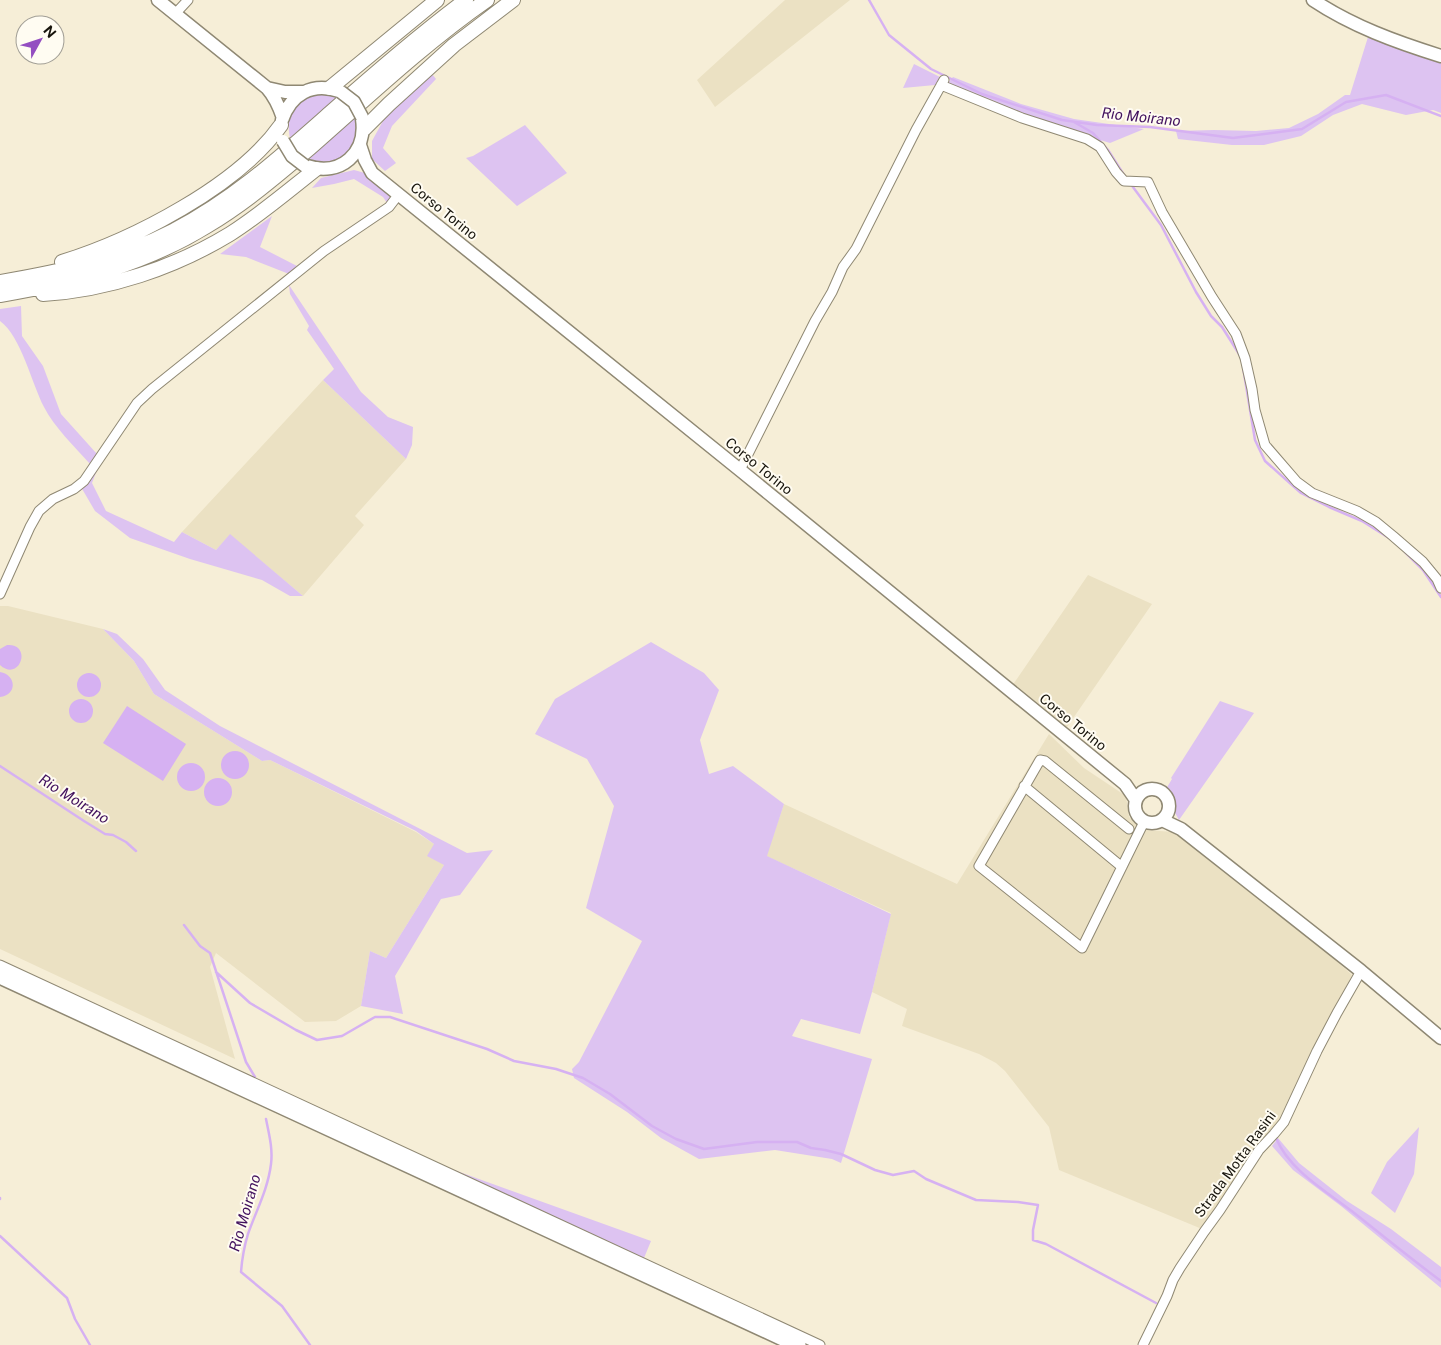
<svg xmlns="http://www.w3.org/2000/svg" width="1441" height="1345" font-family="'Public Sans',sans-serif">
<rect width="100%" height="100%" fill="#f6eed7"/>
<path fill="#ebe1c3" d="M785 0H850L715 107 697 80Z
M323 380 406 459 355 516 364 525 303 596 230 535 216 550 182 532Z
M1088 575 1152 604 1065 730 1012 686Z
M0 606H8L103 629 134 661 154 694 262 761 270 760 416 832 434 844 444 865 386 958 370 951 361 1006 336 1021 305 1022 216 953 210 967 235 1059 0 949Z
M1049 734 1084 768 1126 796 1129 817 1146 830 1173 832 1253 893 1324 950 1352 975 1297 1086 1284 1118 1202 1229 1059 1170 1049 1127 1005 1071 996 1063 979 1054 902 1026 907 1009 872 992 891 913 766 856 784 804 957 884Z"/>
<path fill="#ddc3f1" d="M1368 37 1410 51 1441 59V113L1433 110 1406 115 1362 104 1333 115 1301 136 1264 145H1232L1178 139 1176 131 1214 130 1256 131 1289 128 1318 114 1345 95H1350Z
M914 64 940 77 935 85 903 88Z
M432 74 436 79 392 126 383 148 396 163 385 171 372 159V141L384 119Z
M953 77 1021 104 1074 119 1144 129 1110 143 1038 121 947 84Z
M327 93 339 97 290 138C284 110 300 95 327 93Z
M355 117C364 141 343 166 318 162 314 161 310 159 307 158Z
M525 125 567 173 517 206 466 158 473 156Z
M354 170 365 173 392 197 387 203 383 197 354 179 334 184 312 188 321 178Z
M272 216 260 247 297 266 289 274 246 257 220 254Z
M289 285 361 392 388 417 413 427 412 445 406 459 323 380 334 369 307 330 309 326 290 294Z
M21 306 22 336 43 366 61 414 97 454 90 464C75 447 54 427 44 407 32 384 21 336 0 321V309Z
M99 465 92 483 106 511 174 542 182 532 216 550 230 534 303 596H290L262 580 190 559 130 538 95 511 81 487Z
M103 629 117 634 143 659 165 690 220 726 467 853 493 850 460 895 441 899 395 976 403 1014 361 1006 370 951 386 958 444 865 427 856 434 844 416 831 270 760 262 761 154 694 134 661Z
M651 642 704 673 719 690 700 740 709 774 733 766 784 804 767 856 891 914 872 992 860 1034 801 1019 792 1036 872 1059 841 1163 832 1159 775 1150 699 1159 661 1138 627 1112 574 1078 572 1069 579 1062 642 941 586 908 614 806 587 759 535 734 555 699Z
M1220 701 1254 713 1179 820 1174 811V800L1166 789 1172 779 1171 778Z
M1419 1127 1414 1174 1395 1213 1371 1193 1387 1162Z
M1278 1138 1299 1163 1347 1201 1391 1229 1441 1267V1288L1341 1206 1293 1170 1272 1146Z
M443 1166 651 1241 644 1258Z"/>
<path fill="#d6b1f2" d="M7 645C33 643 20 683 0 665V649Z
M0 672C17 675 17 695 0 697Z
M77 685a12 12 0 1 1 24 0a12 12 0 1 1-24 0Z
M69 711a12 12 0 1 1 24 0a12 12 0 1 1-24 0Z
M127 706 186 744 163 781 103 743Z
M221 765a14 14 0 1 1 28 0a14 14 0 1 1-28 0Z
M177 777a14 14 0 1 1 28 0a14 14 0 1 1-28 0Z
M204 792a14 14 0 1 1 28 0a14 14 0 1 1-28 0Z"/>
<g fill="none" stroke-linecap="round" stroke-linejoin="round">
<path stroke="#d6b1f2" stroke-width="2.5" d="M869 0 889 35 931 69 982 94 1062 120 1097 125 1150 127 1233 138 1302 129 1346 102 1386 95 1441 116
M1074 122 1093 133 1108 150 1124 175
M1130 183 1161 225 1196 292 1211 316 1222 327 1241 357
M1243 367 1255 440 1265 461 1301 493 1329 507 1362 521 1389 538
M1405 552 1423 570 1441 597
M0 766 84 821 105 834 113 835 126 842 136 851
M184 925 200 946 210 953 246 1062 255 1077
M216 972 250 1003 296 1030 317 1040 342 1036 375 1017H390L487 1049 514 1061 556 1069 583 1078 610 1094 652 1126 676 1139 704 1149 757 1142H797L811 1148 825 1150 841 1154 875 1170 893 1175 914 1171 926 1179 976 1200 1018 1202 1038 1205 1033 1230V1240L1046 1244 1156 1303
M266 1119C269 1134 273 1149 271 1164 268 1189 256 1211 248 1234 244 1247 242 1259 241 1272L282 1306 310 1345
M1276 1138C1289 1170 1327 1192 1353 1212 1382 1235 1411 1259 1441 1281
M0 1198V1199
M0 1236 67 1298 75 1319 90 1345"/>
<g stroke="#8f8873" stroke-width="11">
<path id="street" d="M175 14 188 0
M941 85 1022 118 1087 139 1100 147 1116 172 1124 181 1148 182 1162 212 1212 297 1236 334 1245 358 1252 389 1255 410 1265 445 1297 482 1312 493 1357 511 1376 522 1393 536 1423 562 1437 579 1441 588
M740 470 815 321 832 292 843 267 856 249 916 130 944 80
M0 594 30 527 39 511 53 499 74 489 84 481 137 403 152 389 324 251 389 207 399 194
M1024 786 1122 867
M1129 829 1045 761 1040 760 979 866 1082 948 1142 826 1146 822
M0 965 820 1345
M1143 1345 1167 1296 1173 1280 1180 1268 1204 1232 1220 1210 1259 1150 1274 1134 1284 1122 1317 1051 1337 1013 1361 971"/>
</g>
<g stroke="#8f8873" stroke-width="15">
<path id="secondary" d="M158 0 267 88C275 97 279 106 283 118
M1313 0C1352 26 1396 42 1441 56
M267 88 285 92H304
M282 120C291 94 312 82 339 91
M360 145 365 160 372 173 740 470 1125 784 1136 800
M307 166C341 177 367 153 362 119
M1135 806a17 17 0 1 1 34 0a17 17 0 1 1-34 0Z
M1162 820 1181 829 1361 971 1441 1038"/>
</g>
<g stroke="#8f8873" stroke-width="16">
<path id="primary" d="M330 88 437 0
M364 129 389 104 454 45 513 0
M62 262C133 240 238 186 281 125
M0 282C60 272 119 259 173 231 234 199 279 158 330 113 374 74 419 35 466 0
M43 294C108 290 174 268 230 234 260 215 288 191 316 169
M0 295C72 283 144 265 207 226 244 204 277 176 310 148 367 98 424 44 487 0"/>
</g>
<g stroke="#8f8873" stroke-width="18">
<path id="highway" d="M0 976 798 1345"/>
</g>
<use href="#street" stroke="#fff" stroke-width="9"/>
<use href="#secondary" stroke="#fff" stroke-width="12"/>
<use href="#primary" stroke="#fff" stroke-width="14"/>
<use href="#highway" stroke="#fff" stroke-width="15"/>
<g stroke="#8f8873" stroke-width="15" stroke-linecap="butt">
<path id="secondary-bridge" d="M341 92 354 102 362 117
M283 141 292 156 305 166"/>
</g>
<use href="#secondary-bridge" stroke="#fff" stroke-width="12"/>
</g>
<g text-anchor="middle" stroke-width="4" stroke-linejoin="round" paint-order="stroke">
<g font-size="14" fill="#17140c" stroke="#fffcf2">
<text transform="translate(444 211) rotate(39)" y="5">Corso Torino</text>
<text transform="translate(759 466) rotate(39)" y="5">Corso Torino</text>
<text transform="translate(1073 722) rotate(39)" y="5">Corso Torino</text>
<text transform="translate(1235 1164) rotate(-54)" y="5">Strada Motta Rasini</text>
</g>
<g font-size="15" font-style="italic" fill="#42125e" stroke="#fffcf2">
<text transform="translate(1141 117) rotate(6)" y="5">Rio Moirano</text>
<text transform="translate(74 799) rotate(32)" y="5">Rio Moirano</text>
<text transform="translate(245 1213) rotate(-74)" y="5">Rio Moirano</text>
</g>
</g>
<g transform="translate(40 40) rotate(50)"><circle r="24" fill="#fffcf2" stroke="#a29f96"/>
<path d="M0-4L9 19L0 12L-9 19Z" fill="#944ec1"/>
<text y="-8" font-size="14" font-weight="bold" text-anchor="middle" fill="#17140c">N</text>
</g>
</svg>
